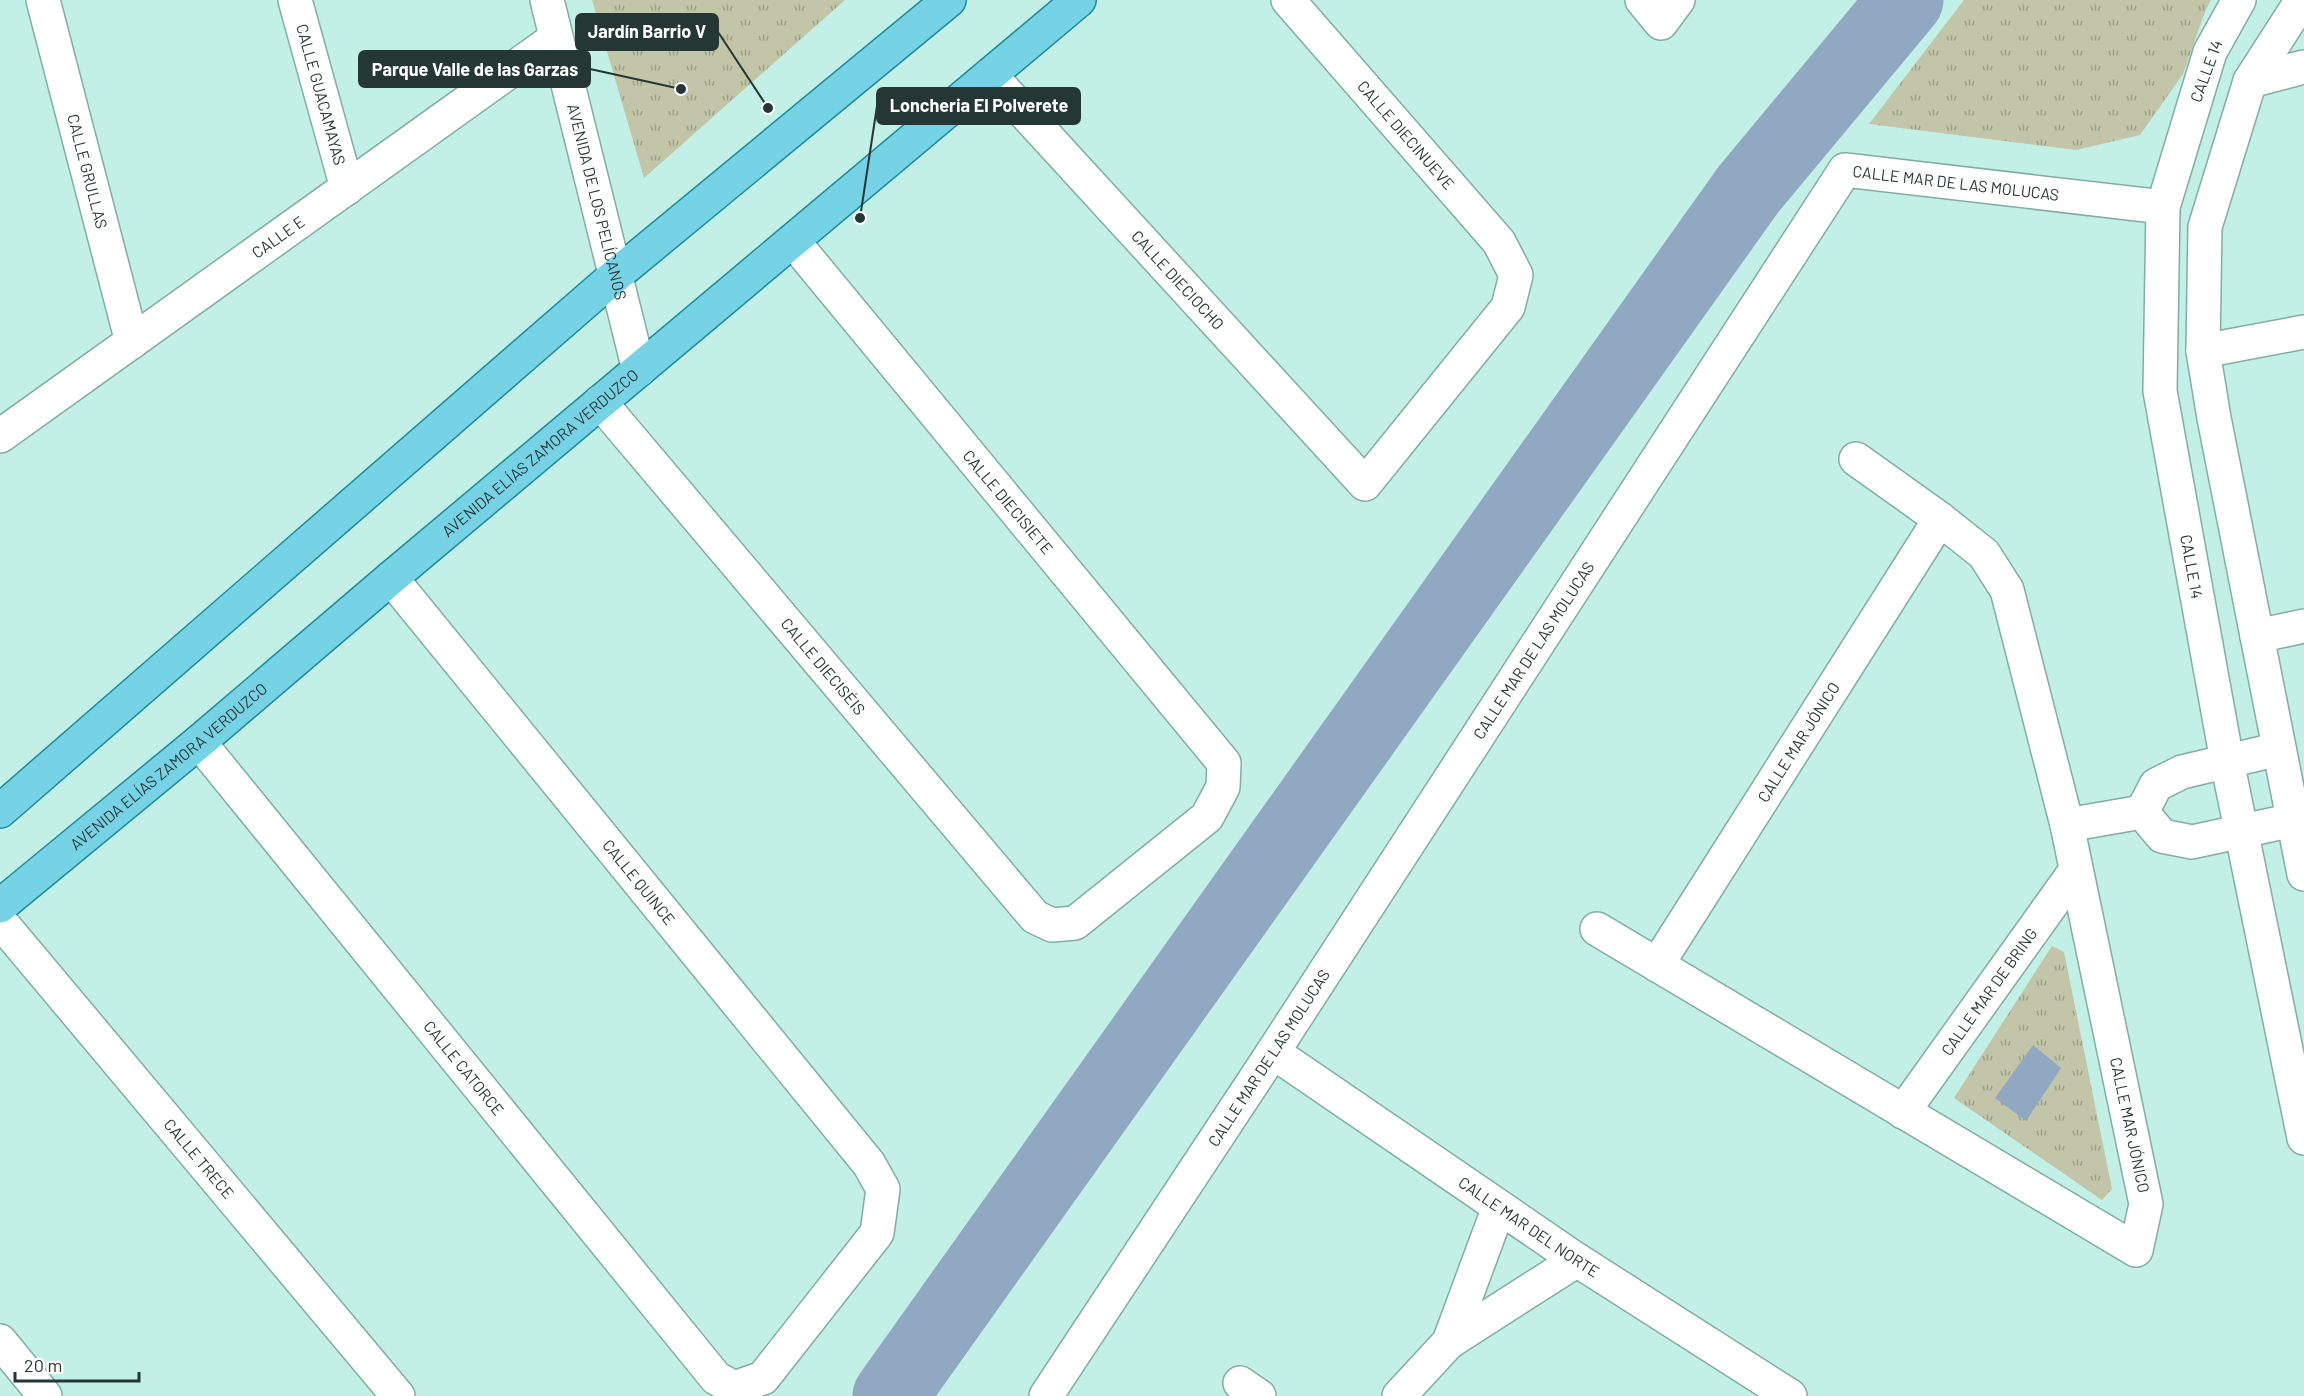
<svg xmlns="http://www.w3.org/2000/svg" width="2304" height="1396" font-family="Barlow,sans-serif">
<defs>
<pattern id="grass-tufts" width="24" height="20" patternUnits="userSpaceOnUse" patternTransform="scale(1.5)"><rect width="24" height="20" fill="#c2c5a7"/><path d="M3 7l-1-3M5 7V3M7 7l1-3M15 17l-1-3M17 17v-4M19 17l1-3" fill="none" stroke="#9da189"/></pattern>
</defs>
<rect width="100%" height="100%" fill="#c2efe6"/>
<path fill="url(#grass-tufts)" d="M592 0H845L644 178Z
M1964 0H2211L2206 9 2183 74 2140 135 2076 150 1869 124Z
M2052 946 2064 952 2112 1189 2102 1200 1954 1098Z"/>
<path fill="#90a8c2" d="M2033 1045 2061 1068 2026 1121 1995 1098Z"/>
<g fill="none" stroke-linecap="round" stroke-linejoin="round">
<path stroke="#90a8c2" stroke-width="75" d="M890 1396 1748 190 1906 0"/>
<g stroke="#82ada4" stroke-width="36">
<g id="street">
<path id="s1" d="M43 0 132 342"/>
<path id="s2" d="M295 0 347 188"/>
<path id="s3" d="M547 0 639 370"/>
<path d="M1642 0 1661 23 1678 0"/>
<path id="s4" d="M2239 0 2210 52 2163 207 2160 391 2227 761 2304 1138"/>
<path d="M2302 0 2250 81 2205 227 2203 351 2214 418 2304 874"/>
<path id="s5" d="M990 75 1365 484 1508 307 1516 275 1499 242 1288 0"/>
<path d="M2250 81 2304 67"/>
<path d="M2203 351 2304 332"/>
<path id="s6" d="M600 402 1035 917 1052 925 1075 923 1207 817 1223 787 1224 763 793 241"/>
<path id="s7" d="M0 436 556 38"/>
<path d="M2257 636 2304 626"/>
<path id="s8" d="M199 742 716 1378 734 1388 763 1378 877 1233 883 1189 869 1164 391 578"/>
<path d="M2142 812 2162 836 2192 842 2293 820"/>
<path d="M2142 812 2156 785 2182 772 2279 749"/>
<path d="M2067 825 2142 812"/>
<path id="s9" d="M0 921 398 1396"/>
<path d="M1597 929 2136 1250 2146 1204 2067 825 2007 590 1984 554 1940 519 1856 459"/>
<path id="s10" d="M1657 965 1940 519"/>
<path id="s11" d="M1273 1052 1577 1260 1790 1396"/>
<path id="s12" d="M1903 1112 2076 870"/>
<path d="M0 1341 45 1396"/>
<path d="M1449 1342 1499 1207"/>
<path d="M1240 1383 1259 1396"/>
<path id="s13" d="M1046 1396 1273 1052 1845 170 2163 207"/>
<path d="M1399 1396 1449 1342 1577 1260"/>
</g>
</g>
<g stroke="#1e8a9b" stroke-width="36">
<g id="primary">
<path d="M0 811 616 275 949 0"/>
<path id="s14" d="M0 906 199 742 391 578 1079 0"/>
</g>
</g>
<use href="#street" stroke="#fff" stroke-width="33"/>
<use href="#primary" stroke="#76d3e5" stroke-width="33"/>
</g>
<g text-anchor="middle" stroke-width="4.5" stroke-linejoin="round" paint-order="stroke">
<g font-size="16" fill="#253734" stroke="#fff">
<text transform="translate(2206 71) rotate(-70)" y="6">CALLE 14</text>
<text dy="6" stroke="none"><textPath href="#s2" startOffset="98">CALLE GUACAMAYAS</textPath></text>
<text transform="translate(1406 135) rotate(49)" y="6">CALLE DIECINUEVE</text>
<text dy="6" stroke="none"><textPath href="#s1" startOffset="177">CALLE GRULLAS</textPath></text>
<text dy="6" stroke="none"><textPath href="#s13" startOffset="1575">CALLE MAR DE LAS MOLUCAS</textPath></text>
<text dy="6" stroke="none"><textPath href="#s3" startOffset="208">AVENIDA DE LOS PELÍCANOS</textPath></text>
<text dy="6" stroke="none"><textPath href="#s7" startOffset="342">CALLE E</textPath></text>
<text dy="6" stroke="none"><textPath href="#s5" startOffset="278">CALLE DIECIOCHO</textPath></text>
<text dy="6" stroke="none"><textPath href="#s14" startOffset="705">AVENIDA ELÍAS ZAMORA VERDUZCO</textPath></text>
<text transform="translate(1008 502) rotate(50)" y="6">CALLE DIECISIETE</text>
<text dy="6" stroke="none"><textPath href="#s4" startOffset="584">CALLE 14</textPath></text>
<text dy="6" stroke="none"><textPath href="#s13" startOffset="891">CALLE MAR DE LAS MOLUCAS</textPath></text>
<text dy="6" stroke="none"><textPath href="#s6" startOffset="346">CALLE DIECISÉIS</textPath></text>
<text dy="6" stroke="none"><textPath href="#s10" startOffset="264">CALLE MAR JÓNICO</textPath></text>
<text dy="6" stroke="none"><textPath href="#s14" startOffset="219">AVENIDA ELÍAS ZAMORA VERDUZCO</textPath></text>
<text transform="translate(639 882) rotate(51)" y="6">CALLE QUINCE</text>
<text dy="6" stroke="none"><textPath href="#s12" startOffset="148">CALLE MAR DE BRING</textPath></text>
<text dy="6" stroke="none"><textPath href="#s13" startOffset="405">CALLE MAR DE LAS MOLUCAS</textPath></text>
<text dy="6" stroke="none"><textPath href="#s8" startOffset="420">CALLE CATORCE</textPath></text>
<text transform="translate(2130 1125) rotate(78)" y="6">CALLE MAR JÓNICO</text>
<text dy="6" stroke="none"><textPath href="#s9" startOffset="310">CALLE TRECE</textPath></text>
<text dy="6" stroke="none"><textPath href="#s11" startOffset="310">CALLE MAR DEL NORTE</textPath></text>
</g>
</g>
<path fill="none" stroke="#253734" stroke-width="2" d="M768 108L718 32M681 89L590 69M860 218L877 106"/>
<g fill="#253734" stroke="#fff" stroke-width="2">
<circle cx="768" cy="108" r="6"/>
<circle cx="681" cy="89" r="6"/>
<circle cx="860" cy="218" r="6"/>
</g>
<g fill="#253734" stroke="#253734" stroke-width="2">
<rect x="576" y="14" width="142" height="36" rx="6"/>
<rect x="359" y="51" width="231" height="36" rx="6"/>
<rect x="877" y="88" width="203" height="36" rx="6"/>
</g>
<g font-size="18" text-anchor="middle" font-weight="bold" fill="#fff">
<text x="647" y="38">Jardín Barrio V</text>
<text x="475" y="76">Parque Valle de las Garzas</text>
<text x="979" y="112">Loncheria El Polverete</text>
</g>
<path d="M15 1372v9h124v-9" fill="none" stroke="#253734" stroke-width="3"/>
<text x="24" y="1372" font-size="18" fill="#253734" stroke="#ffffff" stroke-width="4.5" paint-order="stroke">20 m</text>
</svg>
